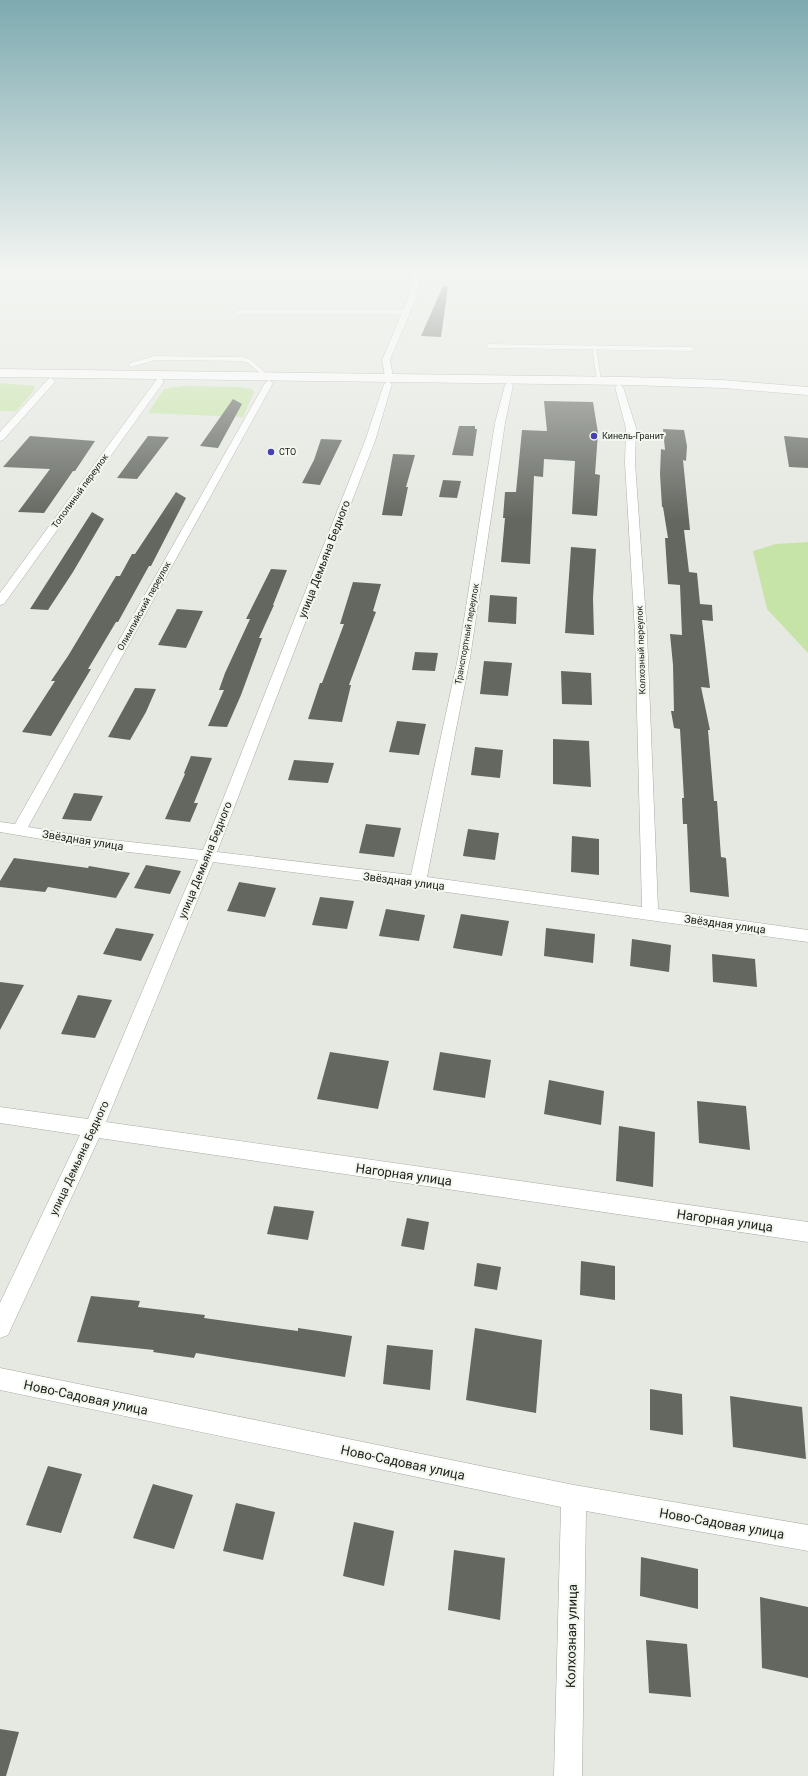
<svg xmlns="http://www.w3.org/2000/svg" width="808" height="1776" font-family="Roboto,sans-serif">
<rect width="100%" height="100%" fill="#e5e9e1"/>
<path fill="#c7e4a8" d="M0 383 35 386 33 392 16 411H0Z
M183 386 238 387 252 389 254 392 243 417 148 413 164 389Z
M808 542V653L767 609 753 551 776 544Z"/>
<path fill="#636760" d="M443 286 448 287 441 337 421 336Z
M233 399 242 404 218 448 200 446Z
M544 401 593 402 598 433 595 474 600 475 597 516 572 514 575 461 544 459 543 477 534 476 530 564 501 562 505 518H503L505 492H516L522 430 547 431Z
M459 426H475V429H477L473 456 452 455Z
M663 429 684 430 687 446 686 461 683 460 690 530H684L689 572 697 573 700 604 712 605 713 621 702 620 710 688 701 687 710 730H708L714 801H717L721 857 726 858 729 897 690 892 687 824H683L682 798H684L680 729 674 728 671 711H674L673 665 670 634 682 635 680 585 668 584 665 538H668L663 507H662L660 474 661 449 665 450Z
M30 436 95 441 75 471H73L44 513 18 512 50 469 3 467Z
M148 436 169 437 137 479 117 478Z
M784 436 808 438V468L789 467Z
M321 439 342 440 320 485 302 483 314 460Z
M393 454 415 455 406 487H408L402 516 382 515Z
M443 480 461 481 457 498 439 497Z
M176 492 186 498 151 566H149L118 622H116L88 669H91L51 736 22 732 55 681H51L68 656 116 576H120L132 554H135Z
M92 512 104 519 73 572 48 610 30 609Z
M571 547 596 549 593 598 594 635 565 633Z
M271 569 287 570 273 605H274L259 638H262L241 695 227 727 208 726 224 690H219L225 673 250 619H246Z
M353 582 381 584 373 611 376 612 349 685H351L342 722 308 719 320 683H322L344 624H340Z
M490 595 517 597 516 624 488 622Z
M177 609 203 611 186 648 158 645Z
M415 652 438 653 435 671 412 670Z
M484 661 512 663 508 696 480 694Z
M561 671 591 673 592 705 562 704Z
M135 688 156 689 146 712 130 740 108 737Z
M397 721 426 724 419 755 389 752Z
M553 739 589 741 591 787 553 784Z
M475 747 503 750 500 778 471 775Z
M191 756 212 758 194 803H198L190 822 165 819 185 774 184 773Z
M294 760 334 763 328 783 288 780Z
M74 793 103 796 91 821 62 819Z
M366 824 401 828 394 857 359 853Z
M468 829 499 833 495 860 463 856Z
M572 836 599 839V875L571 872Z
M14 858 88 868 89 866 130 873 116 898 48 887 45 892 0 887V881Z
M146 865 181 871 170 894 134 888Z
M239 882 276 888 265 917 227 911Z
M320 897 354 901 347 929 312 925Z
M386 909 425 915 419 941 379 936Z
M461 914 509 921 502 956 453 948Z
M116 928 154 934 141 961 103 954Z
M546 928 595 934 593 963 544 956Z
M632 939 671 945 669 972 630 966Z
M712 954 755 959 757 987 713 982Z
M0 982 24 985 0 1030Z
M78 995 112 1000 95 1038 61 1034Z
M330 1052 389 1061 378 1109 317 1099Z
M440 1052 491 1060 485 1098 433 1090Z
M549 1080 604 1091 601 1125 544 1114Z
M697 1101 746 1106 750 1150 699 1143Z
M619 1126 655 1132 653 1187 616 1181Z
M274 1206 314 1211 308 1240 267 1234Z
M407 1218 429 1222 424 1250 401 1246Z
M581 1261 615 1266V1300L580 1295Z
M477 1263 501 1267 497 1290 474 1286Z
M91 1296 140 1301 138 1307 205 1315 204 1318 298 1331V1328L352 1336 345 1377 196 1353 194 1358 153 1352 154 1350 77 1342Z
M475 1328 542 1340 536 1413 466 1400Z
M387 1345 433 1350 430 1390 383 1384Z
M650 1389 682 1394 683 1435 650 1430Z
M730 1396 802 1407 806 1459 733 1447Z
M48 1466 82 1474 61 1533 26 1525Z
M153 1484 193 1495 174 1549 133 1538Z
M236 1503 275 1512 263 1560 223 1551Z
M354 1522 394 1531 384 1586 343 1576Z
M454 1550 505 1558 500 1620 448 1610Z
M641 1557 698 1569V1609L640 1596Z
M760 1597 808 1607V1678L762 1668Z
M646 1640 687 1644 691 1697 649 1693Z
M0 1729 19 1732 6 1776H0Z"/>
<g fill="none" stroke-linecap="round" stroke-linejoin="round">
<g stroke="#a7aba3" stroke-width="4.5">
<path id="lane" d="M238 312H406
M488 346 692 349
M594 347 599 380
M131 365 155 358 241 359 249 361 266 376"/>
</g>
<g stroke="#a7aba3" stroke-width="1">
<path id="street" d="M409 272H417L419 286 415 301 390 360 393 377 389 380 385 377 382 360 407 301 411 286Z
M51 378 55 381 54 383 3 440 0 441V432L48 379Z
M160 378 164 381 163 383 4 604 0 605V593L157 379Z
M269 380 273 383 28 827 94 838 203 850 365 441 384 384 388 381 392 384 375 441 217 852 411 875 458 658 495 423 505 385 509 382 513 385 505 423 470 658 427 877 642 907 635 633 625 463 626 428 615 387 619 384 623 387 636 428 635 463 647 633 658 909 808 930V942L418 888 213 862 106 1122 808 1222V1242L99 1138 8 1335 0 1338V1303L80 1135 0 1123V1107L88 1119 198 860 94 848 0 832V822L15 824 265 383Z
M0 1368 574 1485 808 1525V1551L586 1511 582 1776H554L561 1507 0 1390Z"/>
</g>
<g stroke="#a7aba3" stroke-width="1">
<path id="primary" d="M0 369 629 377 723 380 808 387V395L723 388 629 385 0 377Z"/>
</g>
<use href="#lane" stroke="#fff" stroke-width="4"/>
<use href="#street" fill="#fff" fill-rule="evenodd"/>
<use href="#primary" fill="#fff" fill-rule="evenodd"/>
</g>
<linearGradient id="sky" x2="0" y2="1"><stop stop-color="#7daab0"/><stop offset="0.52" stop-color="#f3f5f2"/><stop offset="1" stop-color="#f3f5f2" stop-opacity="0"/></linearGradient>
<rect width="808" height="520" fill="url(#sky)"/>
<g fill="#463fb5" stroke="#f2f7ee" stroke-width="1.5">
<circle cx="594" cy="436" r="4"/>
<circle cx="271" cy="452" r="4"/>
</g>
<g text-anchor="middle" stroke-width="4" stroke-linejoin="round" paint-order="stroke">
<g font-size="9" fill="#20211e" stroke="#f2f7ee" text-anchor="start">
<text x="602" y="439">Кинель-Гранит</text>
<text x="279" y="455">СТО</text>
</g>
<g font-size="9" fill="#20211e" stroke="#f2f7ee">
<text transform="translate(80 491) rotate(-54)" y="3">Тополиный переулок</text>
<text transform="translate(144 606) rotate(-61)" y="3">Олимпийский переулок</text>
<text transform="translate(467 634) rotate(-80)" y="3">Транспортный переулок</text>
<text transform="translate(641 650) rotate(-92)" y="3">Колхозный переулок</text>
</g>
<g font-size="11" fill="#20211e" stroke="#f2f7ee">
<text transform="translate(324 559) rotate(-69)" y="4">улица Демьяна Бедного</text>
<text transform="translate(83 840) rotate(9)" y="4">Звёздная улица</text>
<text transform="translate(205 860) rotate(-68)" y="4">улица Демьяна Бедного</text>
<text transform="translate(404 881) rotate(7)" y="4">Звёздная улица</text>
<text transform="translate(725 924) rotate(8)" y="4">Звёздная улица</text>
<text transform="translate(79 1158) rotate(-65)" y="4">улица Демьяна Бедного</text>
</g>
<g font-size="13" fill="#20211e" stroke="#f2f7ee">
<text transform="translate(404 1174) rotate(8)" y="5">Нагорная улица</text>
<text transform="translate(725 1220) rotate(8)" y="5">Нагорная улица</text>
<text transform="translate(86 1397) rotate(12)" y="5">Ново-Садовая улица</text>
<text transform="translate(403 1462) rotate(12)" y="5">Ново-Садовая улица</text>
<text transform="translate(722 1523) rotate(10)" y="5">Ново-Садовая улица</text>
<text transform="translate(571 1636) rotate(-89)" y="5">Колхозная улица</text>
</g>
</g>
</svg>
